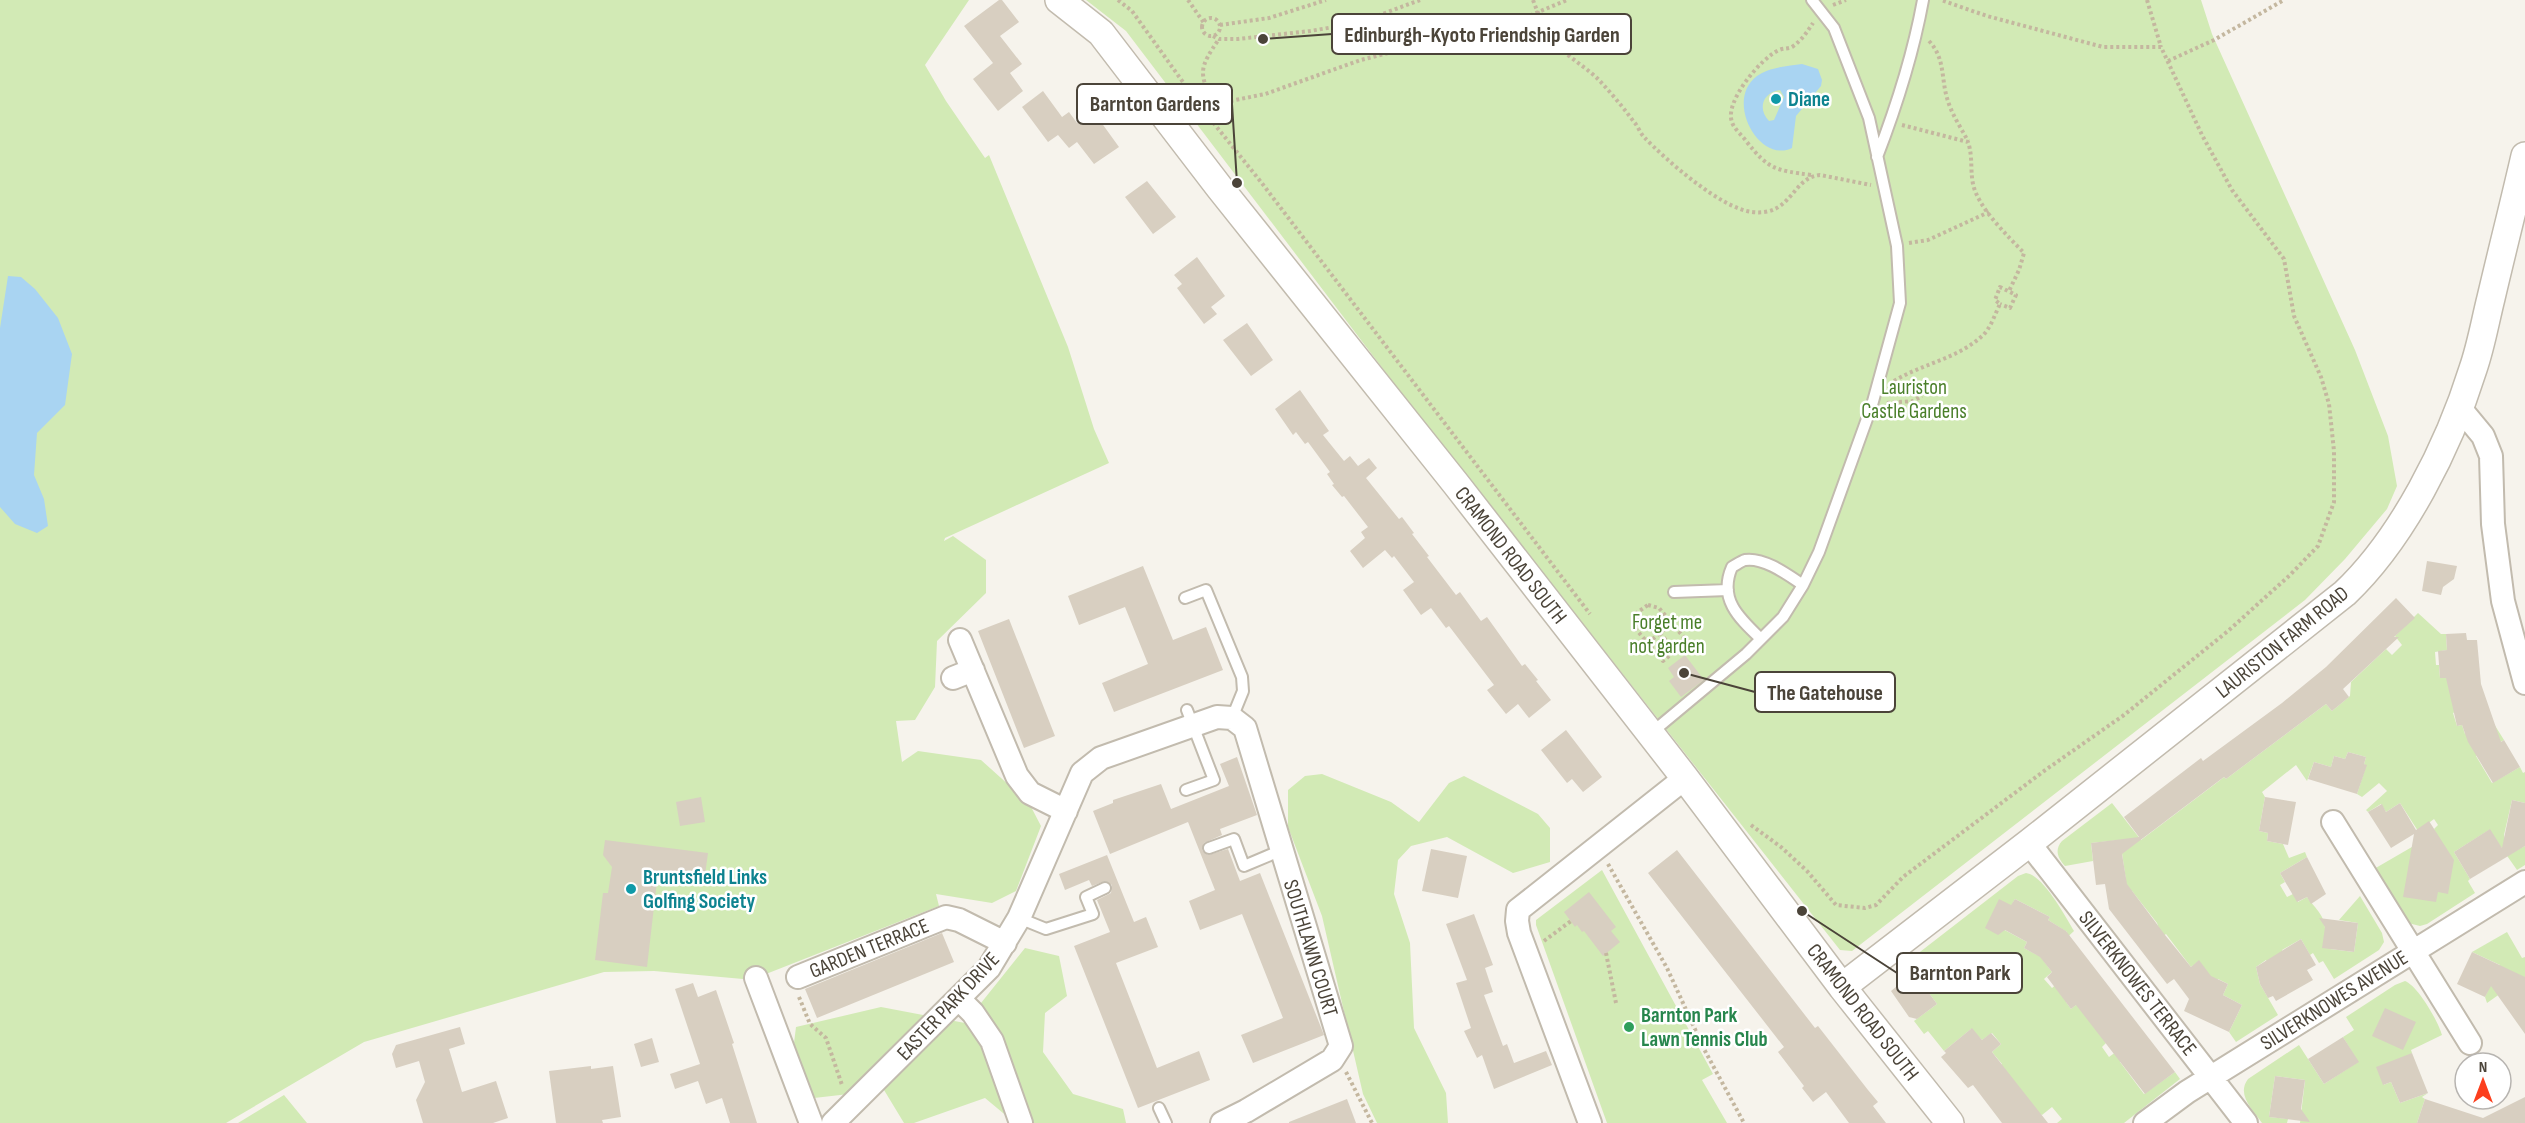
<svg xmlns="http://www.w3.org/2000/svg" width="2525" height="1123" font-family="'Sofia Sans Condensed',sans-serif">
<rect width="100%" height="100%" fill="#f6f3ec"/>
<path fill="#d2eab5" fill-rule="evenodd" d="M0 0H969L925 65 946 101 985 158 989 155 1068 347 1094 429 1109 463 945 538 944 541 953 536 986 560V593L937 641 935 687 915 720 896 721 902 762 918 751 981 760 1029 803 1041 826 1016 891 992 903 936 894 939 906 766 974 743 979 654 971 604 972 364 1042 226 1123H0Z
M1086 0H2201L2212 34 2355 350 2388 436 2397 486 2387 509 2345 559 2305 600 1852 951 1840 950 1399 390 1126 31Z
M2418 613 2441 634H2446L2447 650 2435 652 2436 665H2439L2440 678H2450L2457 711 2453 713 2457 726 2462 725 2465 734 2494 724 2504 740 2476 756 2492 783 2520 767 2523 773 2525 772V803L2512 800 2504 835 2509 854 2525 846V865L2517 870 2489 830 2454 852 2470 879 2468 881 2475 893 2427 924 2420 926 2408 923 2374 869 2436 833 2434 829 2438 825 2434 819 2418 831 2400 803 2386 812 2381 804 2368 812 2366 810 2387 791 2379 783 2362 797 2357 794 2366 766 2364 764 2366 757 2348 752 2345 759 2334 756 2331 767 2314 762 2307 781 2296 765 2262 792 2265 797 2259 831 2268 833 2267 841 2283 844 2289 858 2305 852 2307 857 2280 873 2285 882 2280 885 2287 897 2293 894 2298 902 2307 897C2313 906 2326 916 2325 930L2333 931 2330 949 2354 952 2358 923 2339 920 2360 896 2382 933 2384 942 2379 950 2334 979 2323 961 2319 963 2313 953 2310 955 2301 939 2282 950 2287 960 2272 969 2266 960 2256 967 2260 984 2278 1015 2236 1042 2229 1032 2242 1005 2223 995 2228 984 2218 979 2212 990 2199 961 2191 967 2166 934 2162 937 2157 923 2132 891 2121 898 2126 880 2120 840 2091 843 2093 861 2065 866C2058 858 2054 850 2062 841L2112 803 2141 840 2219 781 2224 777 2226 779 2326 704 2332 711 2350 696 2351 682 2386 649 2392 655 2402 645 2395 636Z
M1322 774 1391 802 1419 822 1449 783 1464 776 1538 814 1550 828V862L1513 873 1447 837 1411 846 1398 860 1394 894 1410 943 1414 1028 1446 1093 1448 1123H1377L1363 1094 1322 916 1288 827V790L1305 776Z
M1602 870 1713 1074 1702 1080 1727 1123H1607L1536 925V920Z
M2026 873C2043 875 2065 916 2074 931L2043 960 2052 972 2044 979 2052 988 2059 982 2071 998 2066 1002 2071 1009 2082 1000 2106 1043 2102 1047 2109 1057 2120 1049V1062L2144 1094 2175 1072 2180 1079 2124 1123H2057L2062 1119 2052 1107 2042 1115 1976 1088 2002 1064 1992 1052 2001 1044 1992 1033 1982 1040 1971 1029 1944 1051 1928 1031 1924 1034 1914 1021 1937 1004 1929 993 1943 982 1932 967 1928 970 1916 955 2018 876ZM2015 899 2050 917 2048 920 2067 932 2037 955 2024 948 2027 942 1999 927Z
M2507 932 2522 958 2525 957V983L2521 979 2487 1003 2485 997 2500 965 2472 952Z
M1025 948 1059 956 1067 996 1045 1013 1043 1052 1073 1094 1123 1109 1126 1123H1015L985 1098 914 1123H904L884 1090 814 1098 794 1043 796 1027 881 1007 965 1023Z
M2405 981C2418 986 2438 1021 2442 1035L2411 1050 2412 1053 2383 1085 2391 1082 2400 1103 2428 1093 2422 1097 2425 1099 2417 1123H2300L2305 1080 2275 1076 2269 1117 2288 1119 2287 1123H2262C2253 1110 2236 1095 2248 1079L2299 1045 2324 1084 2358 1062 2343 1037 2354 1030 2346 1017 2395 985Z
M284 1095 307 1123H238Z"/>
<path fill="#a9d4f2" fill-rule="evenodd" d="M1802 64 1818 69 1822 80 1821 86 1796 116 1792 148C1759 164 1724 100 1757 76 1769 67 1788 66 1802 64ZM1780 90 1784 97 1774 120 1769 121C1757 109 1763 92 1780 90Z
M8 276 21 277 35 289 58 318 72 354 65 405 37 433 34 475 44 499 48 526 37 533 15 524 0 507V328Z"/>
<path fill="#d8cfc1" d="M999 0H1002L1019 22 1000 36 1022 64 1010 73 1023 91 998 111 973 79 993 63 964 26Z
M1043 91 1062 117 1069 112 1077 123 1093 111 1119 147 1094 164 1077 142 1069 148 1058 135 1048 142 1022 107Z
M1147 181 1176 217 1153 234 1125 197Z
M1197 257 1225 296 1211 307 1217 314 1204 324 1177 288 1182 284 1174 275Z
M1247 323 1273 360 1251 376 1223 340Z
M1300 390 1329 431 1323 435 1344 461 1350 456 1358 466 1369 458 1377 468 1366 478 1399 519 1402 517 1414 533 1412 534 1429 556 1427 557 1456 595 1460 592 1481 621 1487 617 1522 666 1525 664 1538 680 1536 681 1551 700 1529 718 1518 704 1506 714 1487 690 1494 685 1449 626 1446 628 1431 608 1421 615 1403 590 1414 582 1394 556 1392 558 1385 550 1363 568 1350 551 1365 538 1361 532 1368 527 1344 496 1342 497 1332 485 1334 484 1327 474 1330 472 1308 442 1305 444 1296 432 1293 435 1275 409Z
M2427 561 2457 566 2454 579 2443 587 2441 595 2422 591Z
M1143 566 1173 640 1206 627 1223 670 1114 712 1102 683 1148 664 1125 607 1079 625 1068 596Z
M2396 598 2415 618 2394 637H2399L2343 689 2349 697 2332 711 2326 704 2226 779 2224 777 2122 854 2127 884 2165 935 2191 967 2199 960 2211 976 2228 984 2223 995 2242 1005 2229 1032 2184 1011 2189 999 2174 979 2167 984 2109 909 2105 884 2096 885 2091 843 2139 837 2124 817 2201 758 2203 761 2282 703 2326 667Z
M1009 619 1055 736 1024 748 978 631Z
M2466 633 2467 640H2477L2481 684 2501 742 2504 740 2520 767 2493 783 2468 742 2462 725 2457 726 2446 678H2440L2438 651 2447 650 2446 634Z
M1685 655 1704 680 1681 697 1669 681 1674 677 1668 668Z
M1566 730 1602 777 1583 792 1572 779 1567 783 1541 750Z
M2348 752 2366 757 2364 764 2367 765 2357 794 2308 779 2314 762 2331 767 2334 756 2345 759Z
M1237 757 1257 815 1220 829 1222 835 1204 843 1202 850 1208 855 1228 849 1240 881 1260 873 1324 1035 1253 1063 1241 1035 1283 1018 1242 914 1200 930 1189 901 1215 890 1188 822 1110 854 1093 811 1113 803V800L1161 784 1171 809 1229 786 1220 764Z
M701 797 705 822 680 826 676 802Z
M2265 797 2296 802 2288 845 2267 841 2268 833 2259 831Z
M2512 800 2525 803V846L2470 879 2454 852 2490 829 2502 848Z
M2400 803 2416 830 2429 821 2454 860 2448 894 2438 892 2436 902 2403 897 2414 834 2391 848 2368 812 2382 804 2386 812Z
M605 840 708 853 705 875 689 873 687 885 657 881 647 967 595 960 603 893H608L612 867 603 855Z
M1431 849 1467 856 1458 898 1422 891Z
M1677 850 1815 1028 1818 1026 1868 1090 1878 1102 1873 1106 1886 1123H1849L1826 1092 1813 1102 1802 1088 1804 1086 1778 1052 1784 1047 1648 873Z
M1107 855 1134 922 1146 917 1158 947 1116 963 1157 1068 1199 1051 1210 1080 1138 1108 1074 946 1110 932 1097 900 1111 893 1112 885 1105 881 1092 886 1089 880 1065 890 1059 874Z
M2307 857 2326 894 2311 904 2307 897 2297 902 2280 873Z
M1589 892 1616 927 1611 931 1620 942 1603 956 1584 931 1582 932 1577 925 1575 927 1564 912Z
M1999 899 2011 905 2015 899 2050 917 2048 920 2066 931 2175 1072 2145 1094 2076 1005 2071 1009 2047 977 2052 972 2040 957 2024 948 2027 942 2005 930 1998 935 1985 928Z
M1474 914 1493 965 1485 968 1493 992 1484 995 1503 1046 1507 1044 1514 1063 1546 1051 1552 1065 1494 1089 1482 1055 1477 1058 1464 1031 1471 1028 1456 983 1467 980 1446 924Z
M2319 918 2358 923 2354 952 2322 948 2325 927Z
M942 933 954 962 817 1018 805 989Z
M2301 939 2316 965 2307 970 2313 980 2276 1001 2273 996 2268 998 2260 984 2256 967Z
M2472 952 2525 977V1034L2491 986 2485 997 2457 984Z
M1916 955 1928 970 1932 967 1944 982 1929 993 1937 1004 1917 1019 1909 1017 1891 991 1907 978 1899 968Z
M693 983 698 997 716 990 734 1043 732 1044 757 1123H730L722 1098 706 1104 698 1081 675 1089 670 1074 700 1064 675 989Z
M2385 1008 2416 1022 2403 1050 2372 1036Z
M460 1027 465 1044 449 1049 462 1092 496 1081 508 1118 493 1123H423L416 1100 425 1082 419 1061 396 1068 392 1054 396 1045Z
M1972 1028 1982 1040 1991 1033 2001 1044 1992 1052 2048 1123H2002L1973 1085 1968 1088 1941 1057 1946 1053 1944 1051Z
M2343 1037 2359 1062 2324 1084 2308 1059Z
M652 1038 659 1062 641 1067 634 1044Z
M2412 1053 2428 1093 2400 1103 2391 1082 2383 1085 2376 1067Z
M591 1066V1069L613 1066 621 1117 602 1120 603 1123H556L549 1071Z
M2275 1076 2305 1080 2301 1109 2310 1122 2269 1117Z
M2525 1097V1123H2417L2425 1099 2483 1118Z
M1347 1099 1356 1123H1289V1122Z"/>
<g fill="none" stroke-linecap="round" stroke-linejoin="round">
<g stroke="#c2bbae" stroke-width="14">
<path id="service" d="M1877 157C1897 105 1913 55 1923 0
M1674 592 1728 590
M1185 598 1206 590 1242 677 1243 691 1232 718
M1761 639C1739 618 1718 599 1732 567 1736 565 1741 561 1745 560 1764 557 1788 575 1803 585
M1650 734 1746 654 1783 617 1803 585 1819 552 1872 405 1900 303 1897 246 1869 118 1834 28 1812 0
M1186 790 1214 780 1187 710
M1209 848 1234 839 1244 866 1282 850
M1019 918 1046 929 1093 914 1086 897 1105 888
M1159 1108 1166 1123"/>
</g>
<g stroke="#c2bbae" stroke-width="26">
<path id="minor" d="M2459 407 2483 436 2491 456 2493 524 2503 601 2525 683
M960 640 1017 776 1030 793 1066 811
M953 678 973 670
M2333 822 2470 1043
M2029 843 2246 1123
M798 977 946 917 959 920 1005 943
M756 978 811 1123
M959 999 973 1013 992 1041 1021 1123
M833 1123 989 968 1019 918 1082 773 1101 758 1217 717 1232 718 1245 728 1341 1046 1332 1060 1246 1111 1222 1123
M1590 1123 1519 933 1517 921 1518 910 1685 778
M2145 1123 2187 1092 2525 882"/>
</g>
<g stroke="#c2bbae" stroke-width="30">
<path id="tertiary" d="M1059 0 1101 33 1219 187 1456 484 1685 778 1842 987 1950 1123
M1842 987 2029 843 2345 593C2403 538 2449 446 2473 369 2481 346 2485 322 2491 298 2502 251 2514 204 2525 156"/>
</g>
<path stroke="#c4b79f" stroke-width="4" stroke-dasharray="3 3" stroke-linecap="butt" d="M1118 0 1132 11 1203 110 1261 182 1590 614
M1188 0 1204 23
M1533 0C1539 16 1545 32 1556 44 1569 58 1586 67 1599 80 1611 93 1623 107 1634 122 1638 126 1640 133 1644 137 1666 160 1720 208 1752 212 1792 217 1792 177 1820 175L1871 185
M2147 0 2161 47
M1833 5 1846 0
M1202 27a9 9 0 1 1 18 0a9 9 0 1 1-18 0Z
M1220 25 1269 18 1326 0
M1213 36 1219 39H1238L1310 31 1358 23 1420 0
M1929 41C1945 58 1941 77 1947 98 1951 113 1961 128 1968 141
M2168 61 2214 40 2284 0
M1215 104C1197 73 1200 67 1219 39
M1201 107 1265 94 1361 60 1524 18 1567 0
M1902 125 1968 142C1973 157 1970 169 1973 184 1978 208 2008 236 2024 253L2019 270 2009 291
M1811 175C1775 170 1769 170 1746 141 1742 135 1734 129 1732 122 1724 102 1761 58 1779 50 1784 48 1788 49 1792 47 1802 40 1807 32 1813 23
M1909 243 1928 240 1989 212
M1894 381C1922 364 1956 359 1981 337 1990 330 1995 314 2000 304L1995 300 2000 287 2016 295 2010 308 2000 304
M1887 403 1913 401 1922 396
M1648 605 1659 608 1687 641 1663 661 1634 627 1635 614Z
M1660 633 1675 651
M1648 643 1672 623
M1751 825 1781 847 1807 871 1836 905 1865 908 1876 905 1903 877 2044 771 2124 715 2228 631 2290 575 2318 546 2334 502V451L2329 404 2321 377 2294 316 2284 259 2232 190 2202 135 2161 47H2103L1987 16 1941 0
M1608 864 1667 968 1704 1049 1744 1123
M1544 941 1571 921
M1606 953 1616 1003
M799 997 810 1024 826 1038 842 1085
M1346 1072 1372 1123"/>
<use href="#service" stroke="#fff" stroke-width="10"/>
<use href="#minor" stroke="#fff" stroke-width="22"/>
<use href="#tertiary" stroke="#fff" stroke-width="27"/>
</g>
<g fill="#0f9aa8" stroke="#fff" stroke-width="2">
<circle cx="1776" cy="99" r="6"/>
<circle cx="631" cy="889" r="6"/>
</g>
<circle fill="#2e9e5b" stroke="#fff" stroke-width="2" cx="1629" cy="1027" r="6"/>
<g text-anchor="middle" stroke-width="5" stroke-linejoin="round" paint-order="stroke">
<g font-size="21" font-weight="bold" fill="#0d838f" stroke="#fff" text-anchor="start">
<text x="1788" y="106">Diane</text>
<text x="643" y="884">Bruntsfield Links<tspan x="643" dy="24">Golfing Society</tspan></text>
</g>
<g font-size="21" fill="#4a7f2a" stroke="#fff">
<text x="1914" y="394">Lauriston<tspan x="1914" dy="24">Castle Gardens</tspan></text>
<text x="1667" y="629">Forget me<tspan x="1667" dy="24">not garden</tspan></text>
</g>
<g font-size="21" fill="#4b4439" stroke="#fff">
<text transform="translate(1511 555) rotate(52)" y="7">CRAMOND ROAD SOUTH</text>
<text transform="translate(2282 642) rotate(-39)" y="7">LAURISTON FARM ROAD</text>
<text transform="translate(869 948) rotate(-22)" y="7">GARDEN TERRACE</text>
<text transform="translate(1311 948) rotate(73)" y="7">SOUTHLAWN COURT</text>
<text transform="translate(2138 983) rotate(52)" y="7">SILVERKNOWES TERRACE</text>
<text transform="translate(2334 1000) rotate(-32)" y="7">SILVERKNOWES AVENUE</text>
<text transform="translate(948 1006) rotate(-47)" y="7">EASTER PARK DRIVE</text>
<text transform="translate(1863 1012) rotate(52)" y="7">CRAMOND ROAD SOUTH</text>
</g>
<g font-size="21" font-weight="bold" fill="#27864d" stroke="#fff" text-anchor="start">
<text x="1641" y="1022">Barnton Park<tspan x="1641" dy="24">Lawn Tennis Club</tspan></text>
</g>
</g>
<path fill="none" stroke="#4b4439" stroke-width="2" d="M1263 39L1332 34M1237 183L1232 104M1684 673L1755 692M1802 911L1897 973"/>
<g fill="#4b4439" stroke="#fff" stroke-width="2">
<circle cx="1263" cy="39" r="6"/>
<circle cx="1237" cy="183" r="6"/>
<circle cx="1684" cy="673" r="6"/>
<circle cx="1802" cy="911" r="6"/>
</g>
<g fill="#fff" stroke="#4b4439" stroke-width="2">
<rect x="1332" y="14" width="299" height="40" rx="6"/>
<rect x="1077" y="84" width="155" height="40" rx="6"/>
<rect x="1755" y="672" width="140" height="40" rx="6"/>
<rect x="1897" y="953" width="125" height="40" rx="6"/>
</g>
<g font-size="22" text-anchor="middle" font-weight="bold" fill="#4b4439">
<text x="1482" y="42">Edinburgh-Kyoto Friendship Garden</text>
<text x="1155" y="111">Barnton Gardens</text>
<text x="1825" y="700">The Gatehouse</text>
<text x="1960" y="980">Barnton Park</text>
</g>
<g transform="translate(2483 1081)"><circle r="28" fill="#ffffff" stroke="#b7b4b0" stroke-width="1.5"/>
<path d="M0-4.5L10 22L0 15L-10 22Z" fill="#fc3f1d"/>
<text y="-9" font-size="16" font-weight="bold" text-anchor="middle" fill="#4b4439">N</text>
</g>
</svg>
